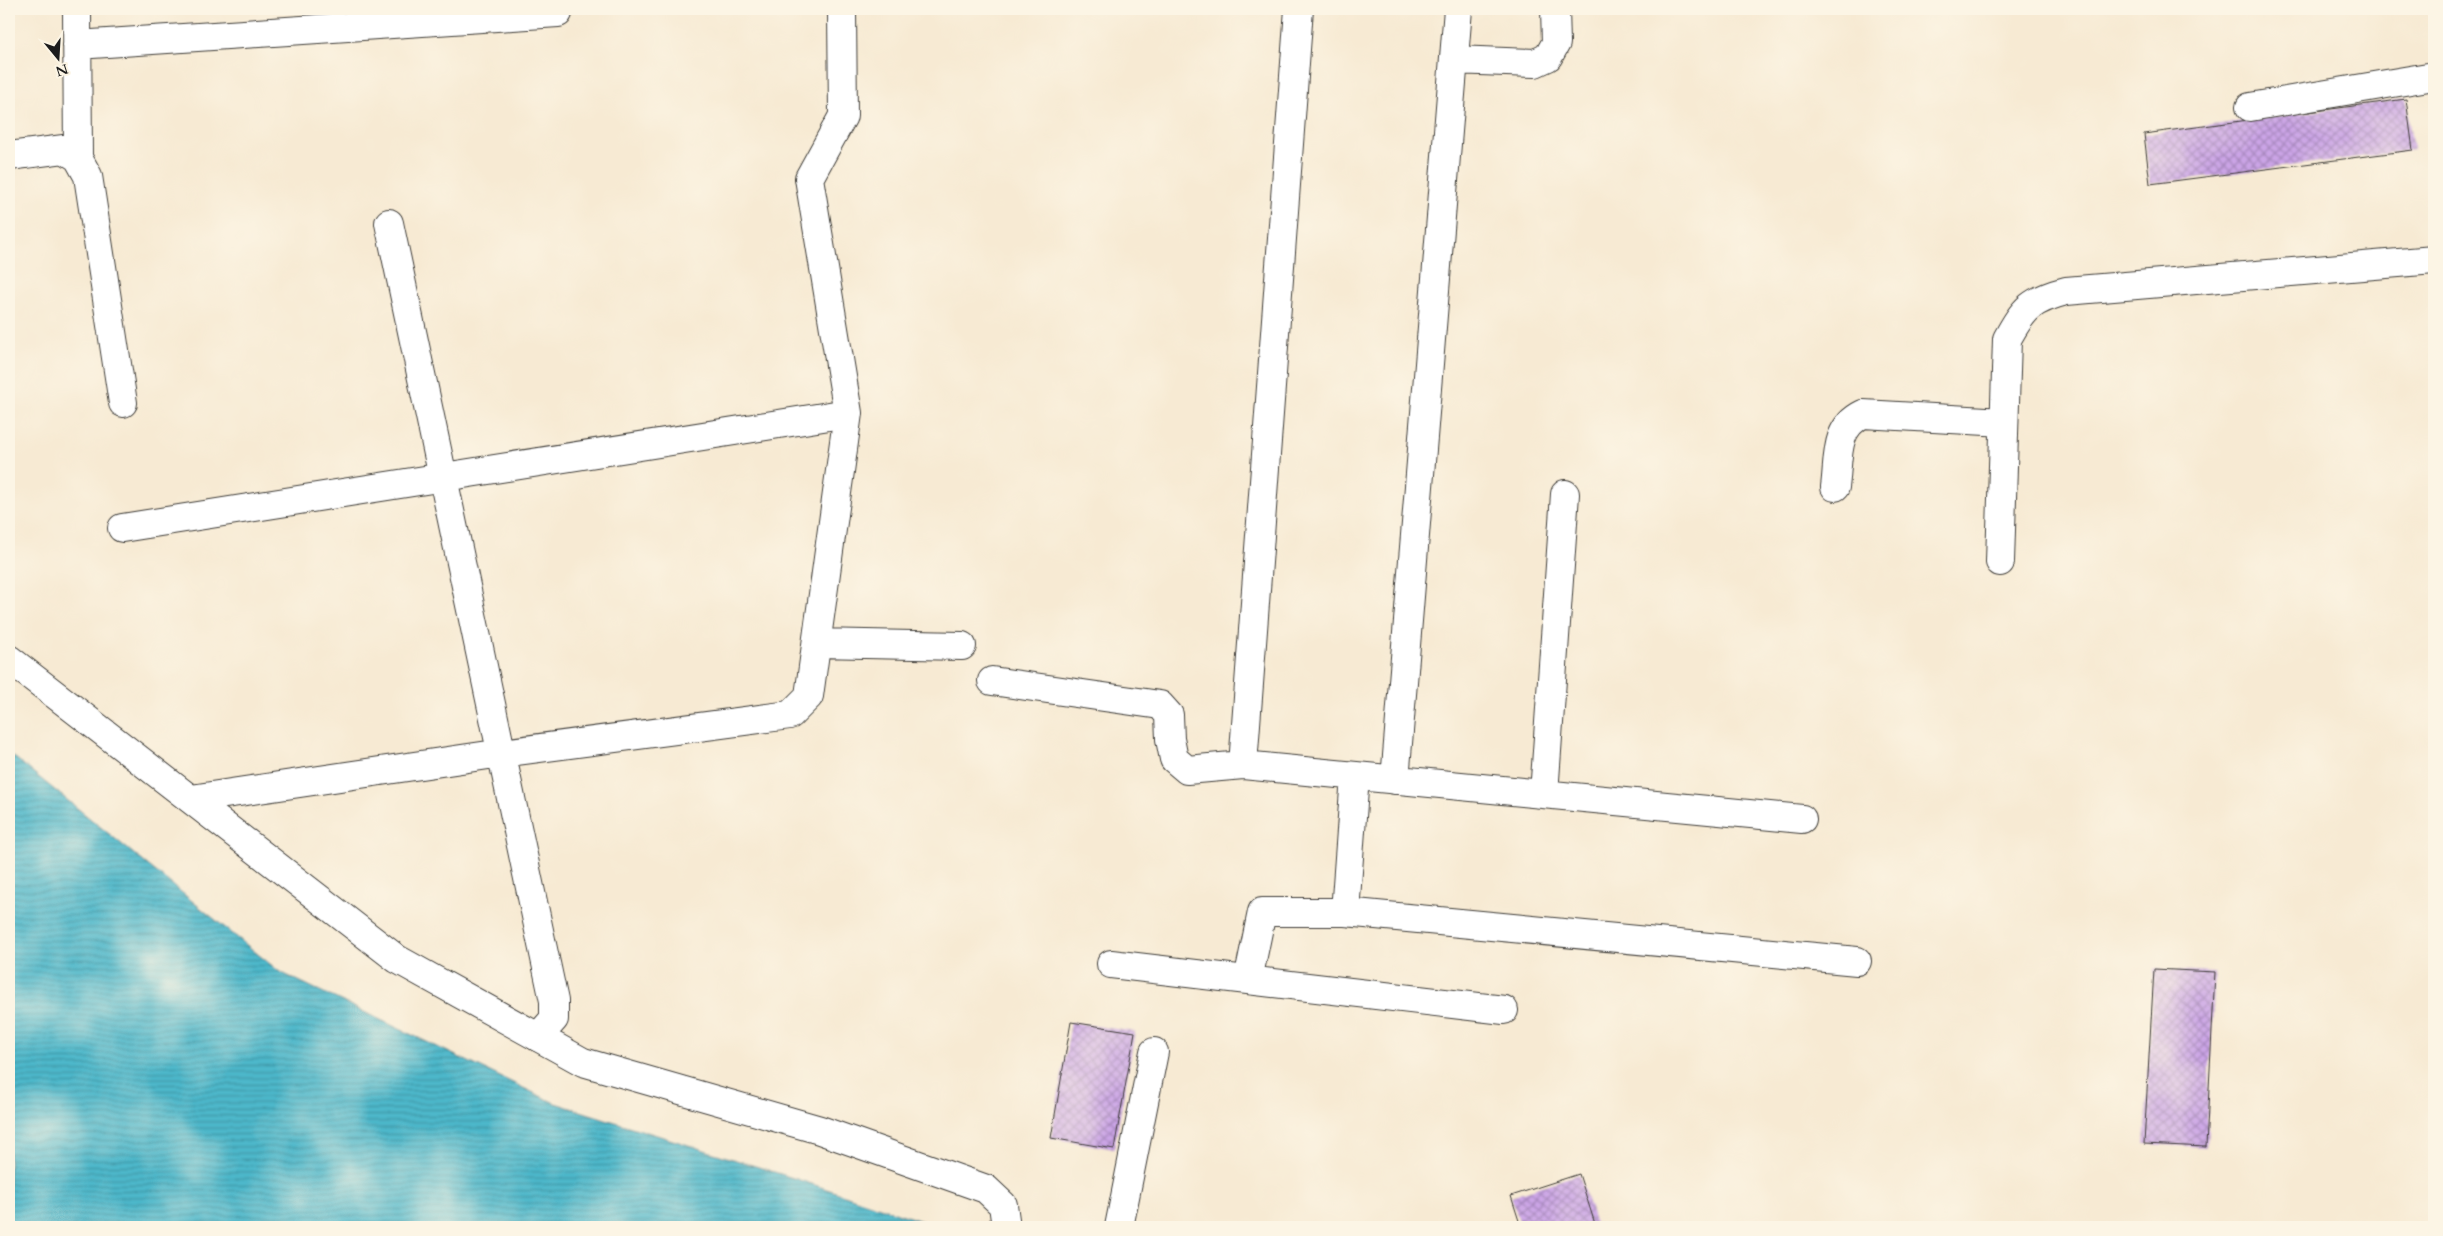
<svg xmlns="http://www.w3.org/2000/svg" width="2443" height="1236" font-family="Cardo,serif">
<defs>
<pattern id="water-rules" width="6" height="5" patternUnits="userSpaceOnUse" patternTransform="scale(1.25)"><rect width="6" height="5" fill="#4db7ca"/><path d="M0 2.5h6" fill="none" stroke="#3f94a3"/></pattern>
<pattern id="building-cross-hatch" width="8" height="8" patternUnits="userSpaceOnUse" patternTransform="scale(1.25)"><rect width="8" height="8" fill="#cba4e6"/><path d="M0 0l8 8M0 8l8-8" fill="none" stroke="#a485ba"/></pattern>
</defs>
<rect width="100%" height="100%" fill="#fcf5e5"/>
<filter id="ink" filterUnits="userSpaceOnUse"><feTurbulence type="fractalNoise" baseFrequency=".02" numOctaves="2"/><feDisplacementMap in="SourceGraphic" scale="10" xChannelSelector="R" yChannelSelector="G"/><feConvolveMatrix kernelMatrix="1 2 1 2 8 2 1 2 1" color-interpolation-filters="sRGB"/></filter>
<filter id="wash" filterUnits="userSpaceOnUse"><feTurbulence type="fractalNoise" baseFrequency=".0096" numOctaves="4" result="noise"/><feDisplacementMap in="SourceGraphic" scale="20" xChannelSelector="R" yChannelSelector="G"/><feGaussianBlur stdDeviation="1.12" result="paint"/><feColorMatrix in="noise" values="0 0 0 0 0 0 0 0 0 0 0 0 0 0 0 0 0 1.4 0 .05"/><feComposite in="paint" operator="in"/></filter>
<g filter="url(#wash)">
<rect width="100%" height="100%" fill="#f7ead3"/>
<path fill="url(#water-rules)" stroke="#346a73" d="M9 753 280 972 555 1103 806 1182 939 1227H9Z"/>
<g id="blocks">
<path fill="url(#building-cross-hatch)" d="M2406 99 2413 150 2150 184 2144 134Z
M2154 969 2215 972 2206 1147 2144 1144Z
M1071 1022 1135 1032 1114 1149 1051 1138Z
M1579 1174 1596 1227H1521L1511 1196Z"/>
</g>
</g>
<g filter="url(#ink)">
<use href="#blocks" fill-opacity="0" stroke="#3d3b37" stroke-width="1"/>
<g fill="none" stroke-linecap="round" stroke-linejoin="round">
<g stroke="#3d3b37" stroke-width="30">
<path id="minor" d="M77 9 78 158
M1299 9 1243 765 1802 819
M77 45 558 13
M1454 60 1535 63 1548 57 1556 43 1555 9
M2250 107 2434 76
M9 156 64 149 78 158 88 176 123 403
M389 223 554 1001V1019L538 1037
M1835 487C1839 458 1834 428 1863 414L2004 422
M122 528 848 413
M2000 562 2007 339C2024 308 2031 300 2066 291L2434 260
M817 643 962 646
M992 681 1160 705 1169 715 1170 739 1174 759 1187 770 1243 765
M1395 780 1458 9
M1544 794 1565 494
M191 799 502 753 790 715 809 696 848 413 809 178 843 116 842 9
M1345 912 1355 776
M1111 964 1504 1010
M1248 980 1262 912H1345L1857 961
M1119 1227 1154 1052"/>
</g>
<g stroke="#3d3b37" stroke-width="30">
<path id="tertiary" d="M9 659 397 959 583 1062 820 1130 986 1189 1003 1205 1006 1227"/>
</g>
<use href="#minor" stroke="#fff" stroke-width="28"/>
<use href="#tertiary" stroke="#fff" stroke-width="28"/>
</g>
</g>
<rect width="2443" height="1236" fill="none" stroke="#fcf5e5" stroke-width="30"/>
<g transform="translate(58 58) rotate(162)" stroke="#fcf5e5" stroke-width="4" paint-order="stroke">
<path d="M0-4L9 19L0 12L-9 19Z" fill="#1c1c1c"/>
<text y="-8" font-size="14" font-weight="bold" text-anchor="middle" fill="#1c1c1c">N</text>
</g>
</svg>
